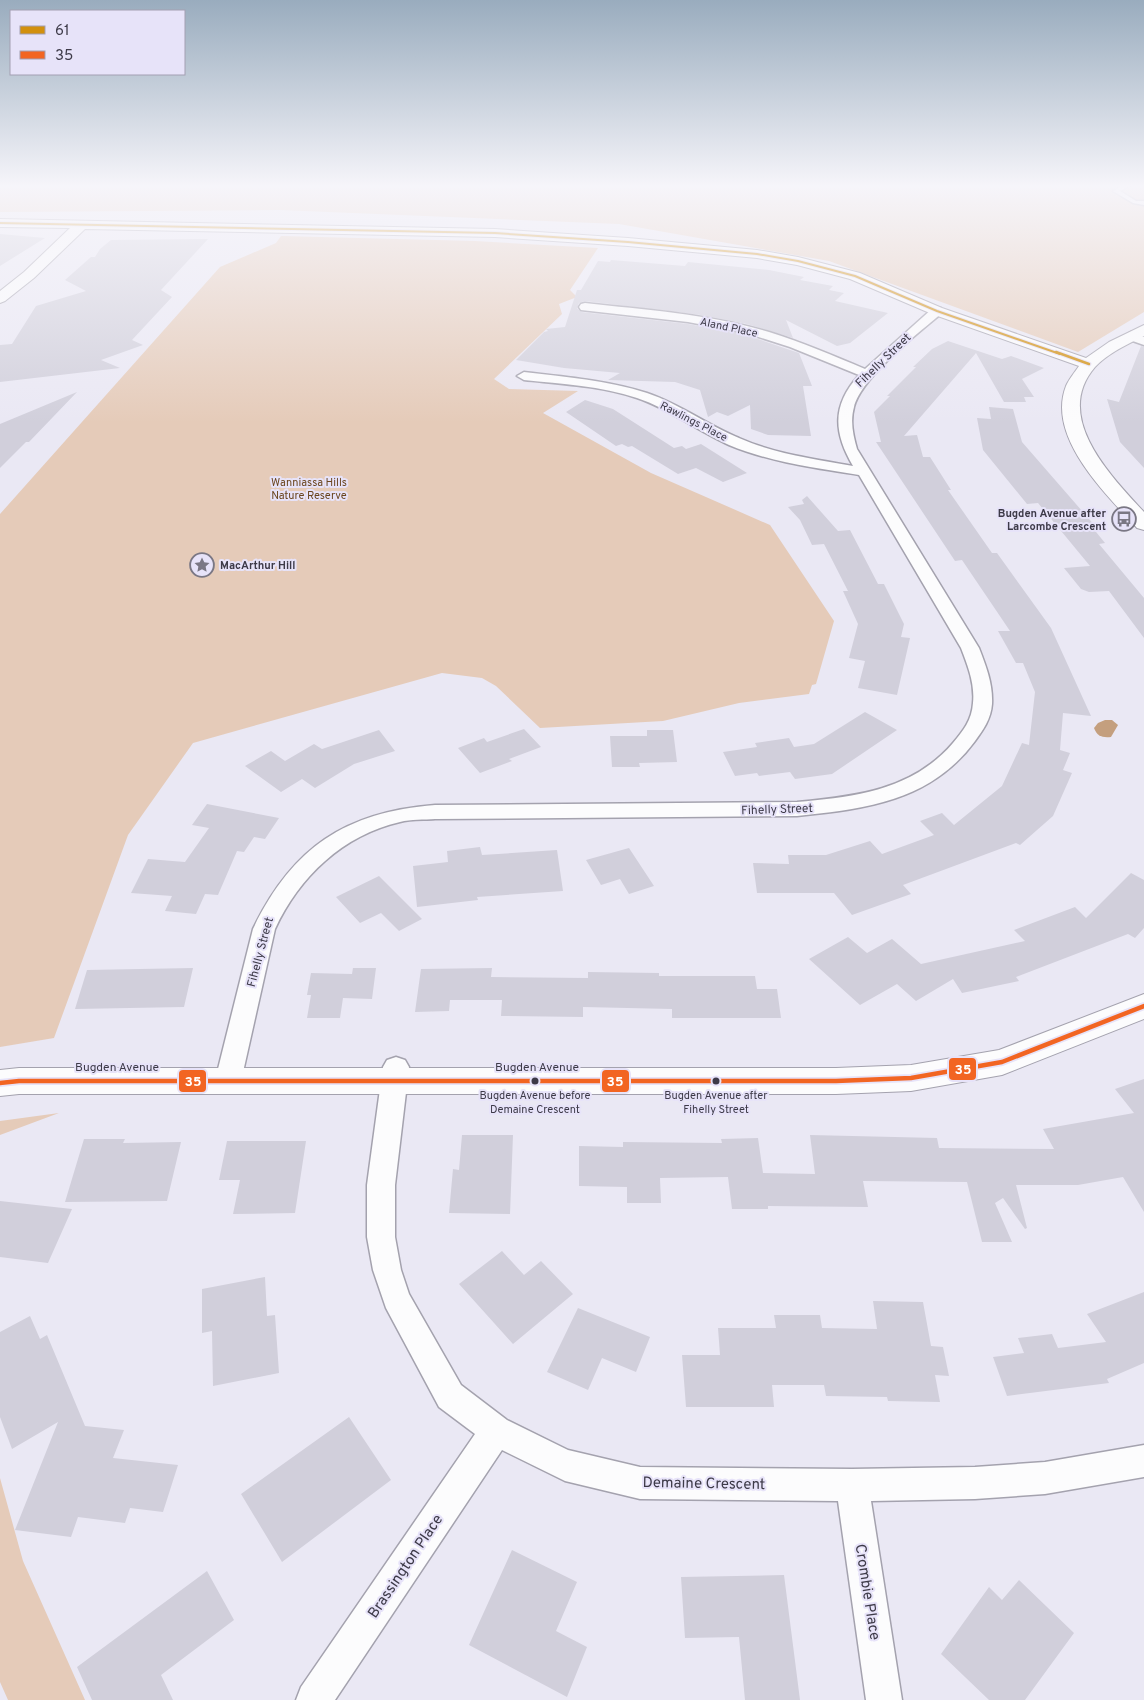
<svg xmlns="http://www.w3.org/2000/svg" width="1144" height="1700" font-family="Overpass,sans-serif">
<rect width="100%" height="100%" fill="#eae8f4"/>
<path fill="#e5cbb9" d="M0 185H1144V312L1078 352 829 261 619 224 280 210 0 212Z
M281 236 475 241 598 248 570 290 577 297 559 304 562 314 494 379 509 389 578 391 543 413 651 473 770 525 834 621 816 684 812 685 809 694 739 703 663 721 540 728 496 686 482 678 442 673 193 743 128 835 54 1038 0 1047V514L220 267 276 243Z
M59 1113 0 1135V1121Z
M0 1478 23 1561 85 1700H8L0 1682Z"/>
<path fill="#c49f7e" d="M1105 720H1112L1118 725 1111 737C1102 738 1097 736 1094 728L1098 723Z"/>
<path fill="#d1cfdb" d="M0 234 45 238 0 266Z
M208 239 161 290 172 297 132 340 143 345 101 360 120 368 0 382V345L12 344 36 306 86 291 65 280 91 257H95L100 249 111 240Z
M611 260 685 266 688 262 769 270 804 277 800 280 833 286 829 290 844 293 835 301 888 313 850 343 837 346 786 320 793 338 747 324 701 315 585 301 579 303 577 308 581 312 688 324 746 335 799 353 812 386H803L811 436 768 435 751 429 750 405 728 416 717 412 708 417 700 390 675 382 608 380 620 373 564 368 516 360 544 332 548 331 546 329 565 327 577 290H581L598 261 610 262Z
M948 341 1002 359 1011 356 1044 368 1022 379 1034 397H1024L1026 402H1004L976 353 904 436 917 435 923 457H930L951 490H948L992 553H997L1051 628 1091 716 1063 713 1060 750 1070 753 1063 770 1072 773 1053 816 1020 845 1016 843 903 885 911 894 852 915 834 893H757L753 863 789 864 788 855H826L870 841 882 854 934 835 920 821 942 813 954 825 1002 786 1022 743 1029 745 1035 692 1023 663H1016L998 631H1010L962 560 955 561 876 442H881L874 412 890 396H887L916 367H913L932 349Z
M1141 346 1144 347V468L1120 442 1107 399 1119 402Z
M77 392 29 442H26L0 468V424Z
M585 400 613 409 674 448 682 446 686 449 701 444 747 473 723 482 696 468 678 474 632 446 628 447 622 444 616 446 566 412Z
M989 407 1013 409 1022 442 1096 527H1092L1105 543 1099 544 1144 598V638L1109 591 1089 592 1081 589 1064 568 1090 566 1038 503 1027 504 983 450 977 418 991 419Z
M807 496 838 531 850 530 878 584H884L904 624 901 637 910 638 897 695 858 688 865 661 849 658 858 624 843 591H848L824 544 812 545 800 520 788 507 804 504 802 500Z
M865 712 897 730 832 774 795 779 790 772 759 776 757 773 735 776 723 752 757 747 755 743 789 738 794 747 814 744Z
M524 729 541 747 509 759 512 761 480 773 458 748 484 738 487 742Z
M379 730 395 751 354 764 315 788 302 779 281 792 245 766 271 751 285 761 314 744 322 749Z
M647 730H673L677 762 639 763 640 767H612L610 736H647Z
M207 804 279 818 265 839 254 837 244 852 237 851 218 895 205 894 196 914 165 911 172 896 131 893 148 859 185 862 209 828 192 825Z
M480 847 482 855 557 850 563 891 477 897 478 900 417 907 413 866 448 862 447 851Z
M629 848 654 886 629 894 620 879 601 885 586 860Z
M1131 873 1144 880V928L1135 938 1128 934 1016 977 1019 981 962 993 953 979 916 1001 897 984 860 1005 809 959 848 937 867 953 892 939 921 964 1025 941 1014 930 1075 907 1086 918Z
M379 876 422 919 399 931 381 913 360 923 336 897Z
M193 968 184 1007 75 1009 87 970Z
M353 968H376L372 999 343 998 340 1018H307L311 995H307L311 973 352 974Z
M492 968 491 977 588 978V972L659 973V976H755L757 989H777L781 1018H672V1009L583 1007V1017L501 1016 502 1000H450L449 1011 415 1012 421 969Z
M1144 1079V1212L1123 1177 1078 1185H1016L1027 1228 1025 1229 1003 1198 995 1203 1012 1242H982L967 1182 863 1181 868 1207 768 1206V1209H732L728 1177 660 1178 661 1203H627V1187L579 1186V1146L623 1147V1142L722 1143 721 1139 758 1138 763 1173 815 1174 810 1135 937 1138 939 1148 1054 1149 1043 1129 1134 1113 1115 1089Z
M462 1135H513L510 1214 449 1213 453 1169 459 1170Z
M84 1139H125L123 1143 181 1142 167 1201 65 1202Z
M227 1141H306L295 1213 233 1214 240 1180H219Z
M0 1201 72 1209 48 1263 0 1257Z
M502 1251 524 1275 541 1261 573 1294 513 1344 459 1284Z
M265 1277 267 1316 275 1315 279 1373 213 1386 212 1331 202 1333V1289Z
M1144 1292V1363L1107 1379 1109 1383 1007 1396 993 1357 1024 1353 1018 1338 1052 1334 1058 1348 1106 1342 1087 1314Z
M873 1301 923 1302 931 1346 943 1347 949 1376 935 1375 940 1402 888 1401 887 1397 826 1396 824 1385H772L774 1407H686L682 1355H720L718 1328H776L774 1315H820L822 1328 877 1329Z
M578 1308 650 1337 636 1372 602 1358 588 1390 547 1372Z
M30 1316 40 1339 47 1335 85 1426 124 1430 113 1458 178 1465 163 1512 130 1508 125 1523 78 1517 71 1537 15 1530 58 1422 12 1449 0 1417V1332Z
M349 1417 391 1480 282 1562 241 1494Z
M512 1550 577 1582 556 1631 587 1647 567 1697 469 1645Z
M207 1571 234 1620 161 1675 173 1700H92L77 1667Z
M784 1575 800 1700H745L739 1637 685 1638 681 1577Z
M1019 1580 1074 1633 1025 1700H989L941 1654 989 1587 1002 1600Z"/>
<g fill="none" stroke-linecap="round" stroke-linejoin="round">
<g stroke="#a4a2ae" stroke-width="3">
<path id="lane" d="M1124 185H1131L1120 191 1136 201H1144V205L1133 203 1113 191Z"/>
</g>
<g stroke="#a4a2ae" stroke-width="3">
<path id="street" d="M585 303C647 310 709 314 769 332 802 342 834 356 865 369L933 308H941L943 311 941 314C918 333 861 378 854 407 850 421 853 435 857 449L979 648C986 666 993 684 992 704 991 719 983 730 975 741 931 801 866 809 797 816L435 819C424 820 411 819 400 822 343 835 299 877 275 929L241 1081 237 1088 228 1091 219 1088 215 1081 253 929C292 848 345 812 435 805L797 802C855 797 913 790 953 743 963 731 972 720 973 703 975 684 968 666 961 648L859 475C815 468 770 462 729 445 697 431 670 409 637 398 601 386 562 384 524 380L517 376 524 372C565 377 607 380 647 393 680 404 707 425 739 438 775 454 814 459 853 466 833 432 832 405 859 375L790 347 746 333 688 322 581 310 579 307 581 304Z
M1131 332 1144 337V345L1127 339 1125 336Z
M396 1057 405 1060 409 1067 395 1185V1237L401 1270 409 1294 461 1385 507 1420 568 1450 640 1467 852 1469 975 1467 1045 1462 1144 1445V1477L1045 1494 975 1499 871 1501 902 1700H866L838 1501 640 1499 565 1481 502 1450 335 1700H296L301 1687 475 1434 439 1407 386 1308 373 1270 367 1237V1185L383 1067 387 1060Z"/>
</g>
<g stroke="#a4a2ae" stroke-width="2">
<path id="secondary" d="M0 219 495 229 628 238 757 250 798 257 860 273 942 308 1086 358 1109 342 1144 325V336C1128 344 1108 353 1095 367 1052 417 1111 476 1144 512V530L1137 528C1106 494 1046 437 1066 386 1069 379 1075 372 1079 366L932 314 850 279 797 265 757 258 628 246 495 237 85 229 34 278 5 301 0 303V291L24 272 70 228 0 227Z
M1144 994V1019L1002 1075 911 1091 836 1094H19L0 1096V1070L19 1068H836L911 1065 999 1050Z"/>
</g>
<use href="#lane" fill="#fcfcfd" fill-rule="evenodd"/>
<use href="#street" fill="#fcfcfd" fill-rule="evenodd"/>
<use href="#secondary" fill="#fcfcfd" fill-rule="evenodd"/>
<g stroke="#e7e3f9" stroke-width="4">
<path id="bus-1-far1" d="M0 223 495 233 628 242 757 254 798 261 855 276 937 311 1060 354"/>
</g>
<g stroke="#e7e3f9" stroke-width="5">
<path id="bus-1" d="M1056 352 1089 364"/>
</g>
<g stroke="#e7e3f9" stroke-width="8">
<path id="bus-2" d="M0 1083 19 1081H836L911 1078 1002 1062 1144 1006"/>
</g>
<use href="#bus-1-far1" stroke="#d2900e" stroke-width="2"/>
<use href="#bus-1" stroke="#d2900e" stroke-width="2.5"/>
<use href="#bus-2" stroke="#f26522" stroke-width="4.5"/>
</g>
<linearGradient id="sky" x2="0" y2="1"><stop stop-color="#99acbe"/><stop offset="0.44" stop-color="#f6f5fa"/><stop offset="1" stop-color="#f6f5fa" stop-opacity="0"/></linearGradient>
<rect width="1144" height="423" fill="url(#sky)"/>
<defs>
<g id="bus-ring" transform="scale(1.25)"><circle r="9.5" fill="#e7e3f9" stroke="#7a7784" stroke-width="1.5"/><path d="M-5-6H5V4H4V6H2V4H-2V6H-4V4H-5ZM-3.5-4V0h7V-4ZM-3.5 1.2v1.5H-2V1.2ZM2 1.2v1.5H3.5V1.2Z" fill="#7a7784"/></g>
<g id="sight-ring" transform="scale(1.25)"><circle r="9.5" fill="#e7e3f9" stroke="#7a7784" stroke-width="1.5"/><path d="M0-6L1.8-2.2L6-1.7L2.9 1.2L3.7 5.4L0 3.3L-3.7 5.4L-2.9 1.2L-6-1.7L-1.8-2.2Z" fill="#7a7784"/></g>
</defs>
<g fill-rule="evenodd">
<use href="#bus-ring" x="1124" y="519"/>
<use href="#sight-ring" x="202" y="565"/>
</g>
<g fill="#3d3a48" stroke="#e7e3f9" stroke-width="2">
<circle cx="535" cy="1081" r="4.5"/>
<circle cx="716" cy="1081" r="4.5"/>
</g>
<g text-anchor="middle" stroke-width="4" stroke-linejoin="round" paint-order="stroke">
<g font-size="11" fill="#3d3a48" stroke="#e7e3f9">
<text transform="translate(729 327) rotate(12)" y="4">Aland Place</text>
<text transform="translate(694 421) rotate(27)" y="4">Rawlings Place</text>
</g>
<g font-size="11" fill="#6a451e" stroke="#e7e3f9">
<text x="309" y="486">Wanniassa Hills<tspan x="309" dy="13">Nature Reserve</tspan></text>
</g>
<g font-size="11" font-weight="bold" fill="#3d3a48" stroke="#e7e3f9" text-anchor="end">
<text x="1106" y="517">Bugden Avenue after<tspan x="1106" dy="13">Larcombe Crescent</tspan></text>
<text x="220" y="569" text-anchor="start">MacArthur Hill</text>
</g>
<g font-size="11" fill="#3d3a48" stroke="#e7e3f9">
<text x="535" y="1099">Bugden Avenue before<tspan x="535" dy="14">Demaine Crescent</tspan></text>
<text x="716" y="1099">Bugden Avenue after<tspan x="716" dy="14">Fihelly Street</tspan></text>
</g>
<g font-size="12" fill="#3d3a48" stroke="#e7e3f9">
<text transform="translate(883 360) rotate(-44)" y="4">Fihelly Street</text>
<text transform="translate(777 809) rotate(-2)" y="4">Fihelly Street</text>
<text transform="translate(260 952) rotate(-75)" y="4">Fihelly Street</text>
<text x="117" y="1071">Bugden Avenue</text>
<text x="537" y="1071">Bugden Avenue</text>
</g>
<g font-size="15" fill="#3d3a48" stroke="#e7e3f9">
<text transform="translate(704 1483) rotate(1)" y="5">Demaine Crescent</text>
<text transform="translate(405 1566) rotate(-56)" y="5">Brassington Place</text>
<text transform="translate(868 1592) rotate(81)" y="5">Crombie Place</text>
</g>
</g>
<g stroke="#e7e3f9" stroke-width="2">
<rect x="948" y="1057" width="29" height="24" rx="5" fill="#f26522"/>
<rect x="178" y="1069" width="29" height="24" rx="5" fill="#f26522"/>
<rect x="601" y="1069" width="29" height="24" rx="5" fill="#f26522"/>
</g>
<g font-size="14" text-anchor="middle" font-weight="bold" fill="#fff">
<text x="963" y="1074">35</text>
<text x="193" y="1086">35</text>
<text x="615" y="1086">35</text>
</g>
<rect x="10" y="10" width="175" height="65" fill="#e7e3f9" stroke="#a39fb2"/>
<rect x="20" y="26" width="25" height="8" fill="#d2900e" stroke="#a39fb2"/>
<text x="55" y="35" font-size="15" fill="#3d3a48">61</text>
<rect x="20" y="51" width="25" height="8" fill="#f26522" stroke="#a39fb2"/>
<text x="55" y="60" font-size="15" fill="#3d3a48">35</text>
</svg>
